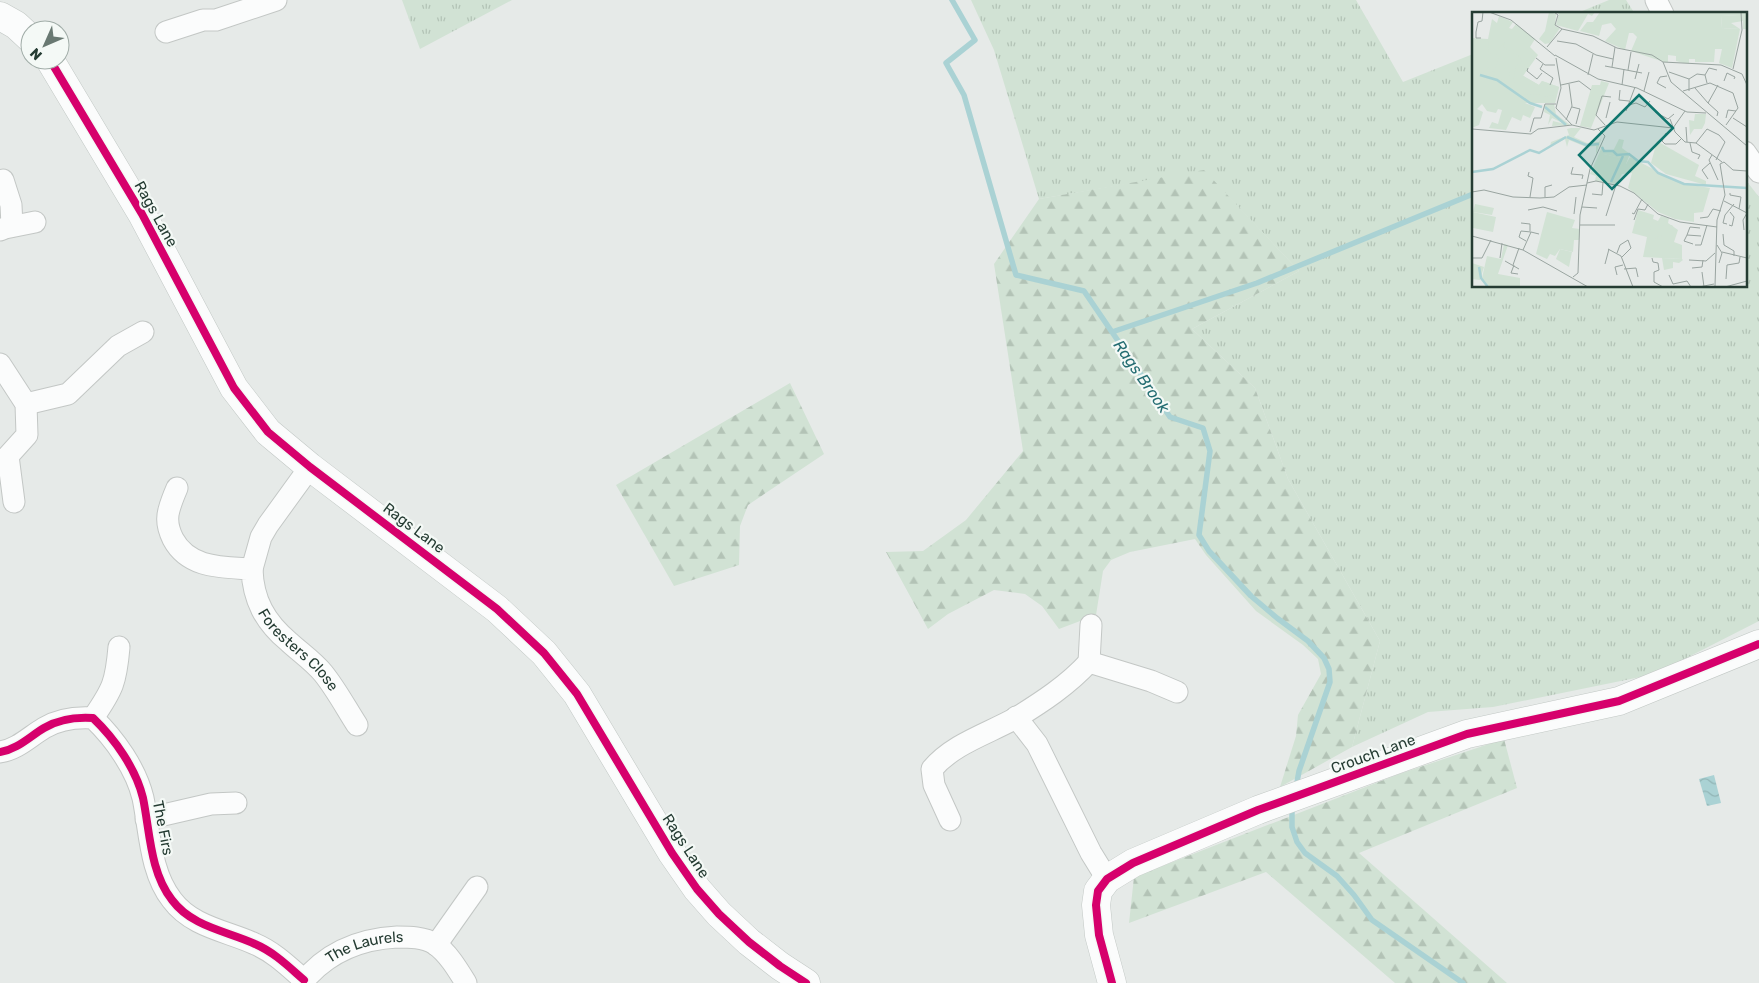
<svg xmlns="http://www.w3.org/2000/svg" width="1759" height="983" font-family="Rubik,sans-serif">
<defs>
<pattern id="grass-tufts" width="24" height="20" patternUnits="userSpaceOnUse" patternTransform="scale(1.25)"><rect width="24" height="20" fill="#d1e2d4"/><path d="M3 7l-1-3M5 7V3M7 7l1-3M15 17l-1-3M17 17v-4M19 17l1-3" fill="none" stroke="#b3c3b6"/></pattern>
<pattern id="forest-firs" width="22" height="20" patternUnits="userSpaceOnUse" patternTransform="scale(1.25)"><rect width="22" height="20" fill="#d1e2d4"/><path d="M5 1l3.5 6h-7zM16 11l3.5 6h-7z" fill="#b3c3b6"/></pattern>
<pattern id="water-waves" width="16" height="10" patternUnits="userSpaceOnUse" patternTransform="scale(1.25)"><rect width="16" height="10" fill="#aad2d4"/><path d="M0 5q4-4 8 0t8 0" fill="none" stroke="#92b5b6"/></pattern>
</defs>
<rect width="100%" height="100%" fill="#e6eae8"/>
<path fill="url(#grass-tufts)" d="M402 0H512L420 49Z
M971 0H1356L1403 82 1473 54V286H1745V179L1759 197V621L1655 674 1493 707 1428 712 1352 747 1380 641 1288 479 1255 388 1192 329 1299 271 1204 171 1039 199 994 50Z
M1609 0H1626L1635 14H1575Z"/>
<path fill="url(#forest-firs)" d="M1204 170 1299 271 1192 329 1255 388 1288 479 1380 641 1352 747 1280 787 1296 736 1298 715 1321 674 1318 659 1303 645 1256 611 1206 555 1195 539 1130 552 1111 560 1103 571 1096 615 1059 629 1042 606 1025 594 994 590 948 614 928 629 886 552 923 551 966 520 1023 451 994 264 1039 199Z
M790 383 824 454 748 505 740 526 739 565 674 586 616 485Z
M1504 739 1517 788 1359 853 1507 983H1395L1266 872 1129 923 1134 877 1399 774Z"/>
<path fill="url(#water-waves)" d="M1714 775 1721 803 1707 806 1699 779Z"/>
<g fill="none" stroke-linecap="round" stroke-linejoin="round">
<path stroke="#aad2d4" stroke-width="5.5" d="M952 0 975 40 946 63 964 95 1016 275 1084 291 1170 417 1203 428 1210 451 1199 535 1209 551 1251 596 1277 618 1308 641 1324 658 1329 669 1330 682 1299 771 1296 788
M1112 332 1257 283 1473 194
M1292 804V827L1297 842 1305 853 1337 876 1354 895 1372 920 1463 983"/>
<g stroke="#c3c7c5" stroke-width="23">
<g id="street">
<path d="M1656 0 1663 14"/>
<path d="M166 32 203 20H216L276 0"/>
<path d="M1745 152 1759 172"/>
<path d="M3 180 11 205 12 226"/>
<path d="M0 230 5 228 35 222"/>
<path d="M0 364 26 404 27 435 8 456 14 502"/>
<path d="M26 404 68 394 118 346 143 332"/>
<path id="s1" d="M177 488C174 495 171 502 169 510 166 520 169 531 173 539 189 569 223 567 252 569 253 600 265 622 289 642 301 653 313 661 323 673 336 689 346 708 357 725"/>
<path d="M252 569 261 537 268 525 310 467"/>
<path d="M1089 662 1091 625"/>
<path d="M1016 717 1037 744 1091 853 1107 879"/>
<path d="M93 718C113 689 116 682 119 647"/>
<path d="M0 752C18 749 29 737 44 728 59 719 77 717 93 718 115 739 136 769 143 798 150 832 150 872 172 900 192 927 227 931 255 944 274 952 289 967 304 980"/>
<path d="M146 819 211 804 236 803"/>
<path d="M950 820 934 785 932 769C953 744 987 734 1016 718 1042 702 1068 685 1089 662L1151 681 1177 692"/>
<path d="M436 945 477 887"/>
<path id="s2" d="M302 983C326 953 359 939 397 937 409 937 424 937 435 944 448 953 458 970 466 983"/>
</g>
</g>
<g stroke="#c2c8c5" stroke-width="29">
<path id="secondary" d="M0 16 16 25 30 38
M50 60 142 214 234 388 268 432 310 467 497 609 544 653 577 694 672 853 697 889 719 914 749 942 780 966 806 983
M1112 983 1099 935 1096 905 1098 891 1107 879 1133 863 1258 810 1467 734 1619 701 1759 644"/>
</g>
<use href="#street" stroke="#fbfcfc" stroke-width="21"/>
<use href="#secondary" stroke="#fbfcfc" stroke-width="28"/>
<g stroke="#f4f9f6" stroke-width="11">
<path id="cycleway" d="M50 60 142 214 234 388 268 432 310 467 497 609 544 653 577 694 672 853 697 889 719 914 749 942 780 966 806 983
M0 752C18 749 29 737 44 728 59 719 77 717 93 718 115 739 136 769 143 798 150 832 150 872 172 900 192 927 227 931 255 944 274 952 289 967 304 980
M1112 983 1099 935 1096 905 1098 891 1107 879 1133 863 1258 810 1467 734 1619 701 1759 644"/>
</g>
<use href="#cycleway" stroke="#d6006c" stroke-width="8"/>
</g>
<g text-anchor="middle" stroke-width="4.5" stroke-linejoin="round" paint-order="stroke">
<g font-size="15" fill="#253c33" stroke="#f4f9f6">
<text transform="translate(156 214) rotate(61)" y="5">Rags Lane</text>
<text transform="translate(414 528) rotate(37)" y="5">Rags Lane</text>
<text dy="5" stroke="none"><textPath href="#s1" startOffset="239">Foresters Close</textPath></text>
<text transform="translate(1373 754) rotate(-20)" y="5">Crouch Lane</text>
<text transform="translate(163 828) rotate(79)" y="5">The Firs</text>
<text transform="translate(686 846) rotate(57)" y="5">Rags Lane</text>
<text dy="5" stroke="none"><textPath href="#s2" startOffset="75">The Laurels</textPath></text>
</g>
<g font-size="16" font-style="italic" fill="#246d72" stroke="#f4f9f6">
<text transform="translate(1142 376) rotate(55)" y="6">Rags Brook</text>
</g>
</g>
<g transform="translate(1472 12)">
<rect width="275" height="275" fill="#e6eae8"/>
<path d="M77 0 84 2 83 14 88 16 78 31 73 32 67 27 73 19ZM83 0H123L120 4 116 2 106 19 84 13 87 2ZM128 0H267V3L250 4 249 16 268 17 260 56 247 51 250 37H243L242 50H223V47H217V51H211L204 49V44L196 43V50H192L159 39 165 25 161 21H157L153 38 133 29 144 17 139 11 130 13 127 24 108 19 115 10H121ZM27 4 41 10 37 16 40 17 44 12 63 27 58 35 66 43 51 64 67 73 70 69 87 75 83 91H53L63 95 58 106 51 103 49 109 40 105 34 118 17 116 20 110 26 112 30 98 26 97 24 101 15 99 10 92 5 97 11 100 7 113 0 116V26L16 27 20 7 25 11ZM185 129 227 153 223 164 234 169V173L194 162 179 151ZM129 137 132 142 149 146 147 151 154 152 158 145 208 171 238 176 231 200 222 201V210L203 207 186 200 156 176 160 161 150 162 145 172 123 169 124 164 118 162ZM3 192 22 196 20 203 1 200ZM75 200 103 208 100 216 108 217 107 228H102L101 240 88 237 83 244 78 242 75 247 64 242ZM32 232 36 233 26 262 48 266V275H18L10 266 15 244 29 247Z" fill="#d1e2d4"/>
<path d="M267 0H275V17H271V9L259 11 268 17 249 16 250 4 267 3ZM0 28H16L17 41 26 43V37L33 30 31 35 48 45 50 50 44 54 41 70 50 71V63L67 73 70 69 87 75 83 91 81 90 82 83 72 85 69 91V82L47 83 21 68 23 59 10 64ZM15 44 21 47 27 44 23 56 27 60 28 52 40 55 35 69 27 66 23 57 14 58 17 56ZM82 92 84 102 98 113 80 114 81 109 93 112 80 106 76 113 78 103 72 100 73 93ZM99 116H109L102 125 115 131 127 130 130 124 124 143V134L114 135 97 128 95 135 93 127 78 135 79 130 97 123 95 117ZM147 127 152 128 150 136 158 142 154 152H147L148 146 131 142 129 137 130 133 133 139H141ZM88 237 100 240 97 255 84 247ZM190 246 210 247 211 248 207 251 201 250V256L192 258Z" fill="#d1e2d4" fill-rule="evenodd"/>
<path d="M129 69 137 71 119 116 108 114 120 73H128ZM223 102H234L233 111 230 117H222L218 123 217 108 222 109ZM166 198 182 203 181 207 186 209 189 204 197 206 196 211 206 218 202 230 210 233V247L171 245 175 225 160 221ZM1 200 24 205 21 220 1 216Z" fill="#d1e2d4"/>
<path d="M0 251 12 255 8 268 0 267Z" fill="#d1e2d4"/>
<path d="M181 209 190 214 200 213 205 220 202 226H192L187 222 185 227 176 223Z" fill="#d1e2d4"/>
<path fill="none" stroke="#aad2d4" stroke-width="2.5" d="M8 63 25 68 58 91 70 95M73 95 94 113M95 125 114 133 127 132M130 135 132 139H141L145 143 157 142 166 149 176 150 186 161 212 172 275 176M0 160 21 157 58 138 67 141 94 125M139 170 151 144M7 255 9 266 16 275"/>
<path fill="none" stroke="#99a4a0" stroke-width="1" d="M17 0 39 8 83 44M82 0 86 3 83 13 90 17 121 24 145 36 180 43 191 50 249 53 270 62 275 73M9 26H4V20L6 10 10 9 11 0H14M85 29 104 32 124 43 141 47M75 35 90 17M83 43 126 67 165 76 215 100 234 101M64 46 73 53H83M84 46 89 76 84 96 100 113 122 118 145 110 201 116M191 50 199 70 275 134M71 52 68 57 81 66 78 73M133 54 170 61M140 55 143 35M56 56 55 59 65 67 70 61M261 57 270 18 269 0M156 58 159 40M197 60 217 67M116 63 121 42M233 63 237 56 245 58M163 67 167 52M252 69 255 61 263 65 262 67M89 73 107 69 119 78M150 73 152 57M194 76 185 71 188 65 195 64M223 76 236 91 246 73M148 78 147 88 157 89M172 79 177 60M211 79 238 71 261 81 266 96 254 113M217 79V67L225 62 233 63 235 71M236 91 246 100 245 104M157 93 164 91 173 95 178 89M100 95 108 97 104 112M154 99 163 75M183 100 196 107 202 102M134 106 138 90M254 106 256 98 264 99M261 106 275 115M198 107 203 120 213 130 224 131 250 150M94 108 100 94 97 72M133 113 124 103 130 84 139 85M214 115 215 130M201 116 213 99M0 117 59 122 66 117 100 113M58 120 62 106H69L73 92H84M194 121 190 129 193 132H204L210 126M218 131 220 140 228 143 226 147M224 131 235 117 247 123 253 130 244 148M240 143 237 148 246 168M101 155 99 162 111 163 110 167M57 160 56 164 61 166 58 185M236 167 230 158 238 151M115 171 124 169 148 174 162 181 186 202 208 210 245 215M0 180 12 178 41 185 68 186 82 185 97 175 115 173M258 181V183L269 185 267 197M120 182 130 183 131 170M73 185V175L80 173M252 189 275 201M110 195 125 196M56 198 71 195 85 199M160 201 162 202 170 187M102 202 104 185M134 204 144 173M228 206 236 205 241 197 249 199M162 208 166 197 173 198 176 192M49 211 58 212V219M255 212 251 211 253 203 262 192M108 213H143M257 213 260 214 262 205 258 200M272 218 271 208 275 201M251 222 252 233 262 239V244M215 223 218 215 228 216M0 224 51 238 116 275M54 229 47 225 49 219 59 220M221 232 212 229 215 223 229 224M223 233H229L235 213M245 233 250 241 247 251M136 237 149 244 161 275M51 238 59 220 67 222M250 240 275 246M145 241 148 233 156 228M150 245 159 236 156 228M0 246H10L19 228M28 246 30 231M180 246 181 250 186 251 187 258 182 260M217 248 234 249 243 241M33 249 47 257M133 252 137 237M41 253 47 236M42 253 39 261 46 262M220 256 230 255 231 248M152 257 164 256 166 265M182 260V270L191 275M230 260 232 275M145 263 143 255 151 253M197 263 201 272 215 269 219 275M101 265 106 261 108 203 118 157 133 124 126 117M254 267 255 253 267 251 268 245M243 274 245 208 253 183 248 152 252 150 261 158 275 159M227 275 242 272M253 275 275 269"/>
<path fill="#0f766e" fill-opacity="0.15" stroke="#0f766e" stroke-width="2.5" d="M167 83 201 116 140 177 107 143Z"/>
<rect width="275" height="275" fill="none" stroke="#253c33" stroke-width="2.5"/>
</g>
<g transform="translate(45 45) rotate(225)"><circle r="24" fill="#f4f9f6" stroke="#a1ada8"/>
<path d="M0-4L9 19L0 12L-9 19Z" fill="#697972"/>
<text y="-8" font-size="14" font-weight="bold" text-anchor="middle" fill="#253c33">N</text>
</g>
</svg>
